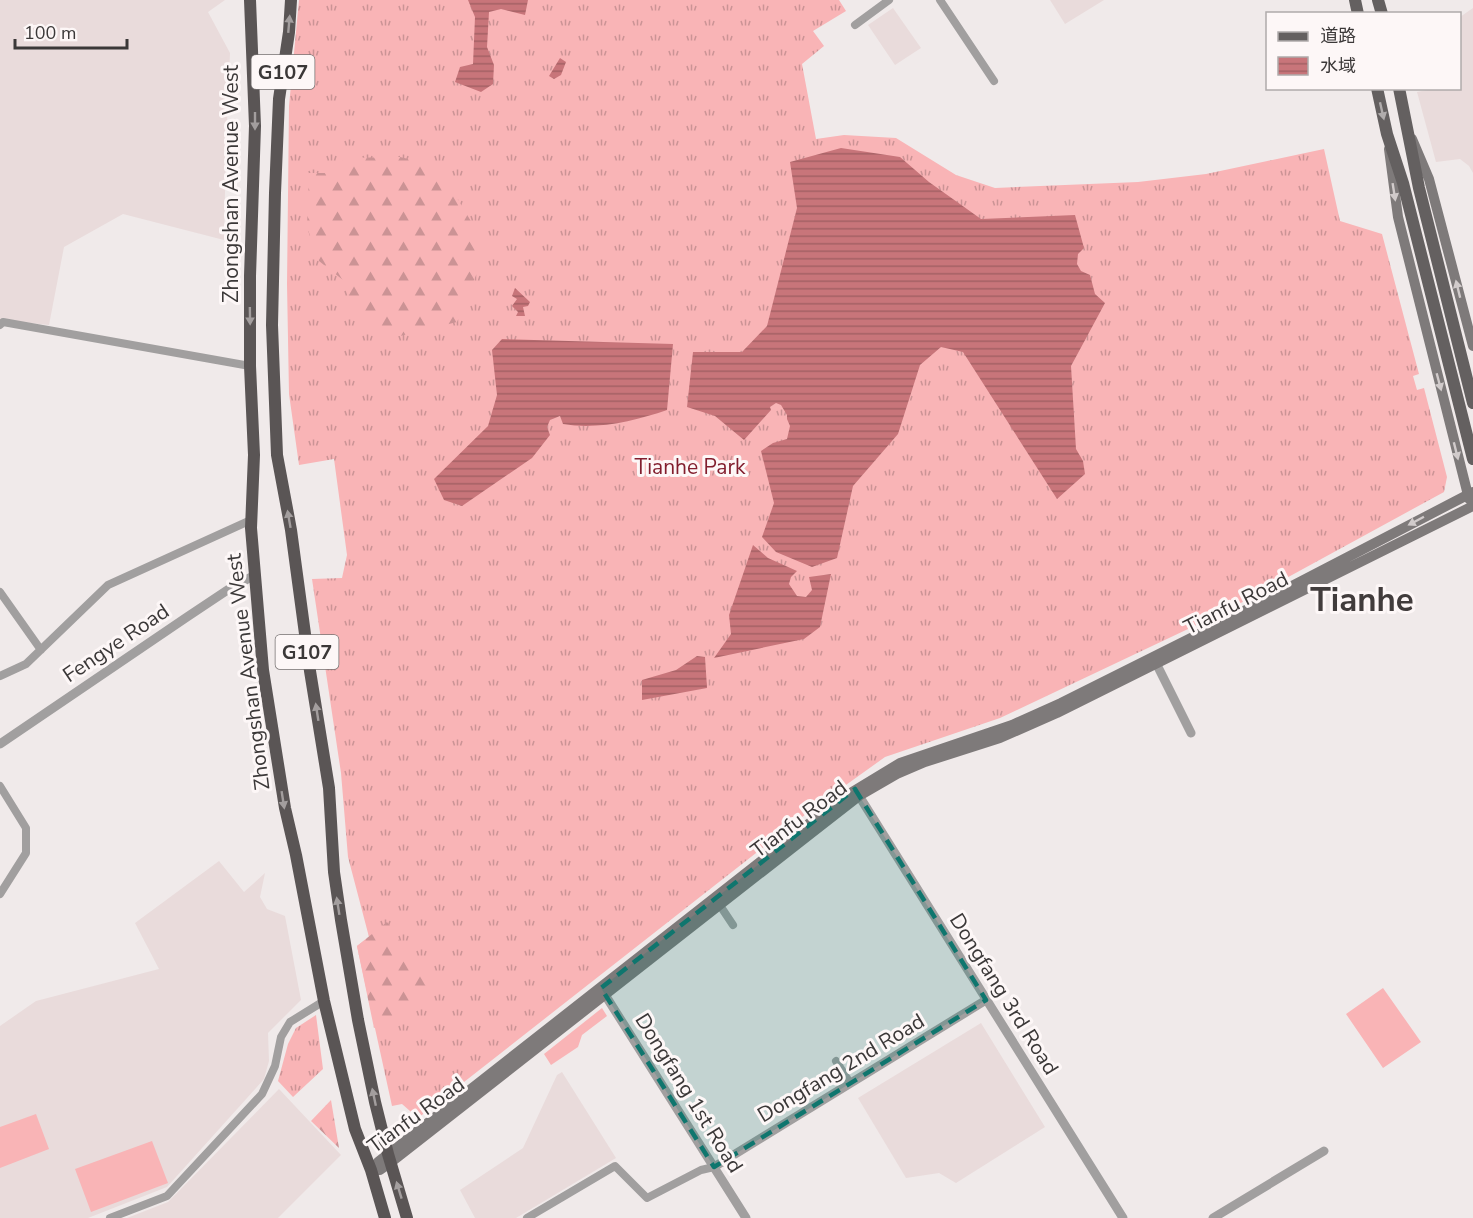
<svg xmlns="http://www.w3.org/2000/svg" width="1473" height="1218" font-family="'Nunito Sans','Noto Sans SC',sans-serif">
<defs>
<pattern id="grass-tufts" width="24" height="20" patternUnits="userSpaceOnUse" patternTransform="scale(1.5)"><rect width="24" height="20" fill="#f9b4b6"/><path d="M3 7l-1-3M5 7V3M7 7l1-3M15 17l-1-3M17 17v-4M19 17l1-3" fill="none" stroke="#cb9395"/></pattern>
<pattern id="forest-firs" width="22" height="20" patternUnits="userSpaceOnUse" patternTransform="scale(1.5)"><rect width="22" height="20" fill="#f9b4b6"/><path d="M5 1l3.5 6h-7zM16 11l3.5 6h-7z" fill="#cb9395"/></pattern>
<pattern id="water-rules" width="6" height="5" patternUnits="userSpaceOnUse" patternTransform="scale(1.5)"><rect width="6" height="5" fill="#c8757a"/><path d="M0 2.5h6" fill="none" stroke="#a46165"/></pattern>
</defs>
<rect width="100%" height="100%" fill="#f0eaea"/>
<path fill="#e9dbdb" d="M0 0H225L208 12 230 53 226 145 224 240 123 214 64 247 49 325 0 320Z
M1050 0H1104L1065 24Z
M893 8 921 48 895 65 868 25Z
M1473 8V173L1469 166 1460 159 1436 162 1417 92 1432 89 1460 88V17Z
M219 861 244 892 265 873 260 897 267 909 285 916 301 1000 268 1033 269 1061 264 1079 167 1187 88 1218H0V1026L36 1001 159 969 135 923Z
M981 1023 1045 1127 956 1183 939 1173 906 1178 858 1098Z
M562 1072 616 1158 516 1218H475L460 1190 523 1148 557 1075Z
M279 1089 341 1155 278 1218H127L168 1202Z"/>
<path fill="url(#grass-tufts)" d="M299 0H839L846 11 813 31 824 46 802 64 816 139 844 135 896 138 956 175 995 188 1138 182 1206 174 1324 149 1340 221 1382 234 1419 374 1413 376 1417 390 1424 388 1447 477 1444 492 1226 611 1000 718 885 757 811 810 418 1118 402 1104 392 1106 357 946 369 937 348 857 341 773 312 579 342 578 347 555 334 459 299 465 289 394 287 284 289 106Z
M316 1015 323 1069 293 1097 278 1081 288 1044 296 1028Z"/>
<path fill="url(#forest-firs)" d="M400 157 425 163 451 188 487 248 457 322 400 336 360 326 343 280 319 261 307 227 309 173H333L345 158Z
M387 922 428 982 403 1016 374 1028 357 946Z
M331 1100 339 1148 311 1121Z"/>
<path fill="#f9b4b6" d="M1383 988 1421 1042 1383 1068 1346 1014Z
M602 1008 607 1016 582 1035 578 1047 551 1065 544 1054Z
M36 1114 49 1149 0 1168V1127Z
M152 1141 168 1183 91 1212 75 1169Z"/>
<path fill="url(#water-rules)" d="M468 0H528L525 15 501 9 489 12 487 47 494 65 493 84 481 92 455 82 460 67 473 64 475 17Z
M560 58 566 62 561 75 554 79 549 76Z
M841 148 900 157 929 182 981 219 1075 215 1084 248 1078 254 1077 264 1081 271 1090 275 1095 294 1105 303 1071 366 1076 449 1083 461 1085 474 1057 499 963 352 941 347 920 365 898 434 853 486 837 558 812 567 776 552 762 537 774 503 761 451 773 443 787 439 790 426 787 419V415L781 405 776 403 770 407 771 410 744 440 715 416 687 407 693 352H742L767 326 797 208 790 162Z
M515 288 530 302 528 306 523 307 525 316H516L518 312 512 306 517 299 512 296Z
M502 339 673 344 667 410C635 421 597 430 563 424L560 416 550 420 547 427 550 435 532 458 462 506 444 500 434 479 488 426 497 395 492 350Z
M753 545 768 558 797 571 791 577 789 584 797 596 806 597 812 590 809 577 831 574 820 627 804 639 714 658 731 634 729 615Z
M697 656 705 657 707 688 642 700V680L676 670Z"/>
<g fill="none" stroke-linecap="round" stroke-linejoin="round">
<path stroke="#a19f9f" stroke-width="8" d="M940 0 994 81
M855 25 889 0
M0 325 3 322 250 366
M0 592 41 650
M0 676 26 664 108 585 251 520
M0 786 26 828V853L0 894
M719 904 733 925
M836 1061 850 1083
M110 1218 167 1196 262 1094 275 1066 281 1037 290 1022 324 1001
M527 1218 615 1166 647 1198 701 1170 714 1167"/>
<path stroke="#a19f9f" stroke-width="9" d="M1153 657 1191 733
M0 744 187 617 229 589 255 575
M856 791 1123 1218
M602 990 746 1218
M714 1167 986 1000
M1213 1218 1324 1151"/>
<path stroke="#7e7a7a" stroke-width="10" d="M1412 139 1429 179 1473 346
M1389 149 1398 217 1469 499
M371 1170 378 1162 839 800 900 763 1012 725 1061 703 1219 624 1473 492
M371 1170H380L390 1163 809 835 859 796 897 774 925 762 1000 738 1057 713 1473 506"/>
<path stroke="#646060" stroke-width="12" d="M1355 0 1358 14
M1378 0 1382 14
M1377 88 1387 134 1403 183 1473 459
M1399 88 1419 188 1473 403"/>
<path stroke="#5a5555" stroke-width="12" d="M250 0 255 126 250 276V366L254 455 251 528 263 670 285 808 296 855 324 1001 355 1129 371 1170 385 1218
M291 0 289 32 279 99 275 193 272 325 277 455 291 530 310 671 329 788 334 872 341 920 358 1020 375 1102 388 1154 407 1218"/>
</g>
<defs><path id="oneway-solid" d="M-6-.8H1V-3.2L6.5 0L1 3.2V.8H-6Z" transform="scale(1.5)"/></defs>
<g fill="#a39e9e">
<use href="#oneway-solid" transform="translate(289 24) rotate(-85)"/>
<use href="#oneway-solid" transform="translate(255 121) rotate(90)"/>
<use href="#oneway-solid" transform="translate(250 316) rotate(89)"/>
<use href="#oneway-solid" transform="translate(289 519) rotate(-100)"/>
<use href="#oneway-solid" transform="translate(317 712) rotate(-99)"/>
<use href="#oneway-solid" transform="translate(283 800) rotate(81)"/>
<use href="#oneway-solid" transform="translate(338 906) rotate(-99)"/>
<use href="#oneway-solid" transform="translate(374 1097) rotate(-102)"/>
<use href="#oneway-solid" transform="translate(399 1190) rotate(-107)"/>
</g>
<use fill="#b0acac" href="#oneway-solid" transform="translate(1382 111) rotate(77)"/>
<g fill="#d1cbcb">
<use href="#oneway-solid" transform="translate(1394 192) rotate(81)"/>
<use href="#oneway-solid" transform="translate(1458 289) rotate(-104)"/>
<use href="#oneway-solid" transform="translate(1439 382) rotate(75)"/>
<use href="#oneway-solid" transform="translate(1456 451) rotate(76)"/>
<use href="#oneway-solid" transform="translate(1416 521) rotate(152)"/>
</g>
<path fill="#0f766e" fill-opacity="0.2" stroke="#0f766e" stroke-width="4.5" stroke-dasharray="12 8" stroke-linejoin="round" d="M855 789 986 1000 714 1167 601 988Z"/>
<g text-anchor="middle" stroke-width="6" stroke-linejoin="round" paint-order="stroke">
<g fill="#fdf7f7" stroke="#757171" stroke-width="1.5">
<rect x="251.5" y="55" width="63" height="34" rx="4.5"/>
<rect x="275.5" y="635" width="63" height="34" rx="4.5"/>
</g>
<g font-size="20" font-weight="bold" fill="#3b3838">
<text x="283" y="79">G107</text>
<text x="307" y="659">G107</text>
</g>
<g font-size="21" fill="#3b3838" stroke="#fdf7f7">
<text transform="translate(231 184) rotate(-90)" y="7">Zhongshan Avenue West</text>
<text transform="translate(1236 603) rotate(-27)" y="7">Tianfu Road</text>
<text transform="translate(116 643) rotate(-34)" y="7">Fengye Road</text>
<text transform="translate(248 672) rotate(-97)" y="7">Zhongshan Avenue West</text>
<text transform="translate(799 819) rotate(-37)" y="7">Tianfu Road</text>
<text transform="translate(1004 994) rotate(58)" y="7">Dongfang 3rd Road</text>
<text transform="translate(841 1068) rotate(-31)" y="7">Dongfang 2nd Road</text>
<text transform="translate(689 1093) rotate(58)" y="7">Dongfang 1st Road</text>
<text transform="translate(416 1115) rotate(-36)" y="7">Tianfu Road</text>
</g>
<g font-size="21" fill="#821e2e" stroke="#fdf7f7">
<text x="690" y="474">Tianhe Park</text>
</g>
<g font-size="33" font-weight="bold" fill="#413c3c" stroke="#fdf7f7">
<text x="1362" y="611">Tianhe</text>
</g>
</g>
<rect x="1266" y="12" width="195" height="78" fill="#fdf7f7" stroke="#afabab" stroke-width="1.5"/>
<rect x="1278" y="32" width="30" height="9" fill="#646060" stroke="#afabab" stroke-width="1.5"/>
<text x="1320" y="42" font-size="18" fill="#3b3838">道路</text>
<rect x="1278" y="57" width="30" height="18" fill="url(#water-rules)" stroke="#afabab" stroke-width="1.5"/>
<text x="1320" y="72" font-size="18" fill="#3b3838">水域</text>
<path d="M15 39v9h112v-9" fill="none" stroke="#3b3838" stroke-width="3"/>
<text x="24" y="39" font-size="18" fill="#3b3838" stroke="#fdf7f7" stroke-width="4.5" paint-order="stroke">100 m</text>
</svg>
